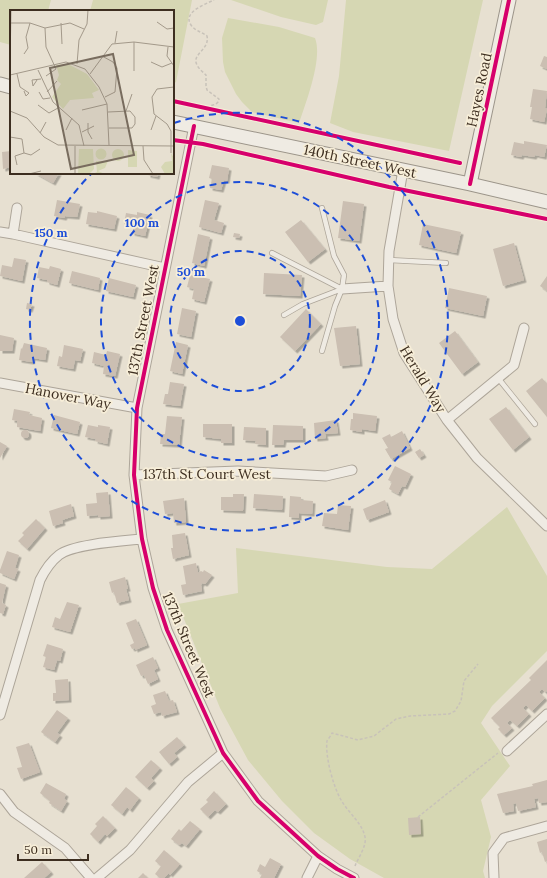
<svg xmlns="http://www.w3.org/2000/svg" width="547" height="878" font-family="Lora,serif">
<defs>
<filter id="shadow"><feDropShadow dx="2.5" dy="2.5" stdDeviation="0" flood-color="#0004"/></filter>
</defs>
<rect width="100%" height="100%" fill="#e7e0d1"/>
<path fill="#d6d7b3" d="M0 0H51L48 11H11V45L0 42Z
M93 0H192L176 82 173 84V11H90Z
M231 0H328L323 22 316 25 281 17Z
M346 0H483L449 151 353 132 330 123 339 76Z
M228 18 279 27 315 38C323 58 306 102 299 123L252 112 242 102 236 94 225 72 223 62 222 38Z
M507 507 547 576V651L492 706 481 723 510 766 481 800 491 837 483 871 485 878H384L350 859 314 833 282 801 248 760 220 708 178 604 238 593 236 548 387 567 432 569Z"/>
<path fill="#cbbfb2" filter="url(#shadow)" d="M544 56 547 57V69L540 66Z
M533 89 547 91 545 108 547 109 544 122 530 119 532 107H530Z
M524 141 547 145 544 157 535 155 534 157 522 155 521 157 511 155 514 142 524 144Z
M11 151V167L3 169 2 152Z
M212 165 229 168 227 181 224 180 221 190 210 188 212 179 209 178Z
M35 173H59L53 183Z
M148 173H158L157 177 148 175Z
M57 200 80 204 77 217 65 216 64 218 54 216Z
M205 200 219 203 214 220 224 223 221 233 199 227Z
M343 201 364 204 359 241 338 238Z
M97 211 117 216 114 229 86 224 88 212 97 213Z
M137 212 150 215 145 236 132 233 134 226 124 224 126 213 137 215Z
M301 220 325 249 308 262 285 232Z
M423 224 461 232 456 253 419 245Z
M234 233 240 234 239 238 233 237Z
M198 234 210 237 204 266 192 263Z
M514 243 524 280 503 286 493 249Z
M14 258 26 260 22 281 0 276 2 265 12 267Z
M50 266 61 269 57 285 47 282V280L37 278 39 267 49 269Z
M72 271 100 278 98 290 69 283Z
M264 273 302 275 300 296 263 294Z
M190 275 210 279 204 302 192 299 194 289 187 287Z
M547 276V291L540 286Z
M109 278 136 285 133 297 106 291Z
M449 288 487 296 483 316 445 308Z
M27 303 32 304 30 310 26 309Z
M182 308 196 311 191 337 177 334Z
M306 309 321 324 295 351 280 337Z
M356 326 360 364 340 366 334 328Z
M455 331 478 362 462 374 439 343Z
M0 335 14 338 12 351H0Z
M176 342 188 345 182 374 170 371Z
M24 343 47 348 45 360 33 358 32 362 19 360 21 348 22 349Z
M64 345 83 349 80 361 75 360 73 369 57 366 59 356 62 357Z
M107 351 120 354 115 376 103 374 104 366 92 363 94 352 106 355Z
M542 378 547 384V417L526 391Z
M170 382 184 384 180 406 163 404 165 394H168Z
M506 407 529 437 513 450 489 419Z
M14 409 30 412 29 415 42 418 40 431 17 427V421L12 420Z
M353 413 377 416 375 431 362 429V432L350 430 351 419H353Z
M54 415 80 422 77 434 51 428Z
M167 416 182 417 179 445 160 444 161 434H165Z
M336 420 338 433 325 434 326 438 315 439 314 423Z
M203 424H232V443H221V439L203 437Z
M88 425 98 427V425L110 427 107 444 95 441 96 439 85 437Z
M273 425 303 426V440H284L283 445H272Z
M244 427 266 428V445L255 444 256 441 243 440Z
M21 434a4 4 0 1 1 8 0a4 4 0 1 1-8 0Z
M402 431 410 448 391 459 385 449 388 448 382 438 390 434 391 437Z
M0 442 7 446 0 458Z
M420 449 424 455 419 458 415 452Z
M395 466 411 474 405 487 402 486 398 494 389 489 392 482 388 480Z
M108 492 110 516 98 517V515L87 516 86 504 97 503 96 493Z
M233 494H244L243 511 221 510V497H233Z
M254 494 283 496 282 510 253 508Z
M290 496 301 497V500L313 501 312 514 299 513V518L289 517Z
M184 498 186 522 174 523 173 513 165 514 163 501Z
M385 500 389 512 367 520 363 509Z
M71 504 74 516 62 520 63 523 53 526 49 511Z
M338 505 351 506 348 530 322 526 324 513 337 514Z
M36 519 45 528 27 549 18 541 24 535 22 533Z
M185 533 189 555 173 559 171 548H173L172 535Z
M7 551 19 555 15 568 18 569 14 579 0 573V570Z
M196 563 198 573 201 571 203 572 204 570 212 575 205 584 202 583 201 585 202 591 183 595 181 585 186 584 183 566Z
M125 577 128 589H126L129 600 117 603 114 592 112 593 109 582Z
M0 583 6 585 2 603 6 605 3 614 0 613Z
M67 602 79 605 70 632 52 627 55 617 60 619Z
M136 619 147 645 135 650V648L132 649 130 645 134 643 126 623Z
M47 644 63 649 60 661 57 660 54 670 43 667 46 657 43 656Z
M153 657 158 668 154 670 158 679 148 684 144 675 141 676 136 665Z
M547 660V691L545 692 542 689 539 692 545 698 532 711 526 705 523 708 529 714 517 726 510 720 507 723 512 728 504 735 498 729 500 727 491 718 531 680 529 678Z
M68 679 69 700 53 701V693H56L55 680Z
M165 691 169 701 173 700 177 712 162 716 161 712 154 714 151 706 156 704 153 695Z
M57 710 68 718 57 733 60 735 55 742 41 732Z
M177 737 184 745 174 753 177 757 169 764 159 752Z
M29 743 40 772 21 779 17 768 22 767 16 747Z
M151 760 160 768 151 778 154 781 147 788 135 777Z
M547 780V802L539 803 538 798 534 799 536 807 518 811 516 803 513 804 514 811 503 813 497 794 533 786 532 784Z
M46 783 66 794 64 799 67 801 61 811 49 803 50 801 40 793Z
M126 787 139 798 130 810 127 807 122 814 111 805Z
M214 791 226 804 218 812 215 810 208 817 200 809 208 802 206 800Z
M103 816 115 828 107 836 105 834 98 842 90 834 97 826 95 824Z
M420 817 421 834 409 835 408 818Z
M190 821 200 829 186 846 182 843 179 845 171 839 179 829 181 831Z
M547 839V861L545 862 542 852 540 853 537 842Z
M164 850 180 864 170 875 169 873 164 878H160L155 874 161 866 155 861Z
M270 858 281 864 274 878H260L262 874 257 871 260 864 265 867Z
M42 862 51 872 44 878H24Z
M143 873 148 878H138Z"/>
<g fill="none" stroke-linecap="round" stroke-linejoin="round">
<g stroke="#ada599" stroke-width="6">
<path id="lane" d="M272 253 342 289
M389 260 446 263
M284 315 303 304 342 289
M322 351 335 306 342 289 344 275 334 256 322 208
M498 378 535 424"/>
</g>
<g stroke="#ada599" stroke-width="11">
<path id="street" d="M194 126 137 408 134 475 142 539 153 588 167 630 223 753 258 801 318 856 337 869 354 878
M403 170 389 251 388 286 393 319 404 353 447 420 477 458 547 526
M0 232 13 234 165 268
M13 234 17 208
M342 289 388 286
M0 383 137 408
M447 420 514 365 524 328
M134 475 238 471 326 476 352 470
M0 715 40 580C45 570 50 562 59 555 73 544 122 541 142 539
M507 751 547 714
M0 794 14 812 65 848 91 878
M97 878 130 850 188 782 223 753
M307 878 318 856
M494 878 493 853 504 838 547 826"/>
</g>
<g stroke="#9c958a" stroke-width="15">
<path id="secondary" d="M0 84 11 87
M173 122 470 184 547 202
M470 184 509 0"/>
</g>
<path stroke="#c8c2b9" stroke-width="1.5" stroke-dasharray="3 2" stroke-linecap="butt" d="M208 109 210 106 216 104 218 102 219 99 207 90 206 86V75C203 72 199 69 197 65 191 54 210 50 207 36 202 32 195 31 191 25 182 12 206 4 214 0
M418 817 498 753
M355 866C358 858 367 846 365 837 362 822 347 812 340 798 333 785 325 756 327 741 328 739 331 736 332 733L358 740 374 736 396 719 410 716 449 714 455 711 461 701 464 681 478 664"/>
<use href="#lane" stroke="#efebe3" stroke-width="4.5"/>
<use href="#street" stroke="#efebe3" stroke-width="9"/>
<use href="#secondary" stroke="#efebe3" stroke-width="13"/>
<g stroke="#f7eed8" stroke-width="6">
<path id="cycleway" d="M173 101 460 163
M194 126 137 408 134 475 142 539 153 588 167 630 223 753 258 801 318 856 337 869 354 878
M173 140 203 144 389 187 547 219
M470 184 509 0"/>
</g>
<use href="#cycleway" stroke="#d6006c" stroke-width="4"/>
</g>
<g fill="none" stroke="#1d4ed8" stroke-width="2" stroke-dasharray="7 5">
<circle cx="240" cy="321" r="70"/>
<circle cx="240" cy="321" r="139"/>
<path d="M174 123A209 209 0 1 1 92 173"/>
</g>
<g text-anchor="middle" stroke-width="3.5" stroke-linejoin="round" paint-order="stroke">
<g font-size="14" fill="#3d2e20" stroke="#f7eed8">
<text transform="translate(479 90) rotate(-78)" y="5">Hayes Road</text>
<text transform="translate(360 161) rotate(12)" y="5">140th Street West</text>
<text transform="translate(143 320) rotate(-79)" y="5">137th Street West</text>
<text transform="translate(423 379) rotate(59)" y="5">Herald Way</text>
<text transform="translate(68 396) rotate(11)" y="5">Hanover Way</text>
<text x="207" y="479">137th St Court West</text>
<text transform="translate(189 645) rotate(67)" y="5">137th Street West</text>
</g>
</g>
<g transform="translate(10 10)">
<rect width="164" height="164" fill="#e7e0d1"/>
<path d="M58 54 77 64 89 80 82 83 84 88 60 90 53 99 42 87 51 74 47 70 49 65 46 55ZM85.5 144a5.5 5.5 0 1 1 11 0a5.5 5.5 0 1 1-11 0ZM102 145a6 6 0 1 1 12 0a6 6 0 1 1-12 0ZM69 139H83L84 159 79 164H68ZM118 140 127 141V157H118ZM161 143 164 148V164H155L151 157 155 152 162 151ZM86 151H98L95 158 88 161 95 164H83L87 162Z" fill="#d6d7b3"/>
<path fill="none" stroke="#a3998a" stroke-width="1" d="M147 12 157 19 164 18M1 13H20L35 18 60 13 74 19M51 13 52 34M35 18 36 37 46 59 36 66M105 33 107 21M158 37 157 46 164 56M14 44 18 38 16 27 20 13M92 46 103 52 107 58 105 82 95 87M141 52 152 57 162 53M0 53 1 0M67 54 69 30 77 14 78 0M28 60 43 92 69 115 74 136M124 61V32M7 64 10 77 19 83 16 86 14 81M80 64 102 34 124 32 164 37M0 65 56 52 75 59 89 77 97 94 99 135M27 70 23 76 22 70 31 69M29 82 33 89 40 88M37 82 47 71M28 95 39 103 48 98M72 100 97 94M0 101 17 108 34 127 48 135 164 136M116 101 122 84M98 102 120 101 125 107V114L122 118H99M78 113V122L82 129M56 120 62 108M141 120 146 106M72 122 84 116M30 123 36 112M0 127 12 129 14 143M65 136V164M133 136 134 150 143 164M161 143V121L157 114 144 104 142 87 147 79 164 77M7 155 5 146 14 143 21 145 30 139M19 164 31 161"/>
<path fill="#786c5e" fill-opacity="0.15" stroke="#786c5e" stroke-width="2" d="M103 44 124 145 61 159 40 58Z"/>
<rect width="164" height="164" fill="none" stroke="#3d2e20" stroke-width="2"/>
</g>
<circle cx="240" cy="321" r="6" fill="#1d4ed8" stroke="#f7eed8" stroke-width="2"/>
<g font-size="12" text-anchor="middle" font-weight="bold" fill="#1d4ed8" stroke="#f7eed8" stroke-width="3.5" stroke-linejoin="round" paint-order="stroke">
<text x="142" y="227">100 m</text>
<text x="51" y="237">150 m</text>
<text x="191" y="276">50 m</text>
</g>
<path d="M18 854v6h70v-6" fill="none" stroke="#3d2e20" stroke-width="2"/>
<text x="24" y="854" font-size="12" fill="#3d2e20" stroke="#f7eed8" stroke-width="3" paint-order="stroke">50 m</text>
</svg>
